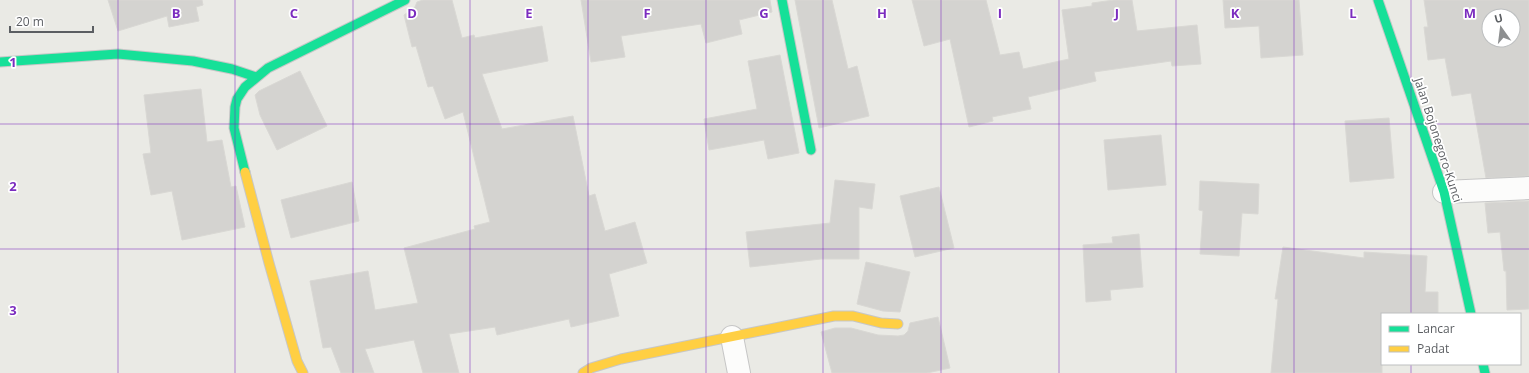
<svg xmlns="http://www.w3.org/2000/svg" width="1529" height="373" font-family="'Open Sans',sans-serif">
<rect width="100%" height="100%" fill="#eaeae5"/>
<path fill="#d4d3d0" stroke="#d9d8d4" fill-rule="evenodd" d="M108 0H202L203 5 196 7 199 21 169 27 167 16 118 31Z
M423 0H452L462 38 474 35 475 38 542 26 548 61 482 74 502 129 573 116 589 196 595 194 605 231 635 222 647 263 609 274 619 316 571 327 569 319 497 335 495 327 449 334 459 373H423L414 340 365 349 374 373H341L331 347 323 348 310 281 368 271 375 310 418 303 404 248 475 229 474 226 490 222 463 112 445 119 433 86 428 87 416 46 412 47 404 15 415 7 417 2Z
M581 0H770L772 12 739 20 742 34 706 43 701 24 621 36 625 57 591 62Z
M795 0H832L848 69 857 66 869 116 819 128Z
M912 0H986L1000 55 1019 52 1023 69 1069 59 1062 10 1092 6V3L1114 0H1132L1137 31 1197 25 1201 64 1172 66 1171 61 1094 72 1096 81 1028 97 1031 109 992 117 993 121 969 127 950 39 924 46Z
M1223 0H1299L1303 55 1261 58 1259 26 1225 28Z
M1424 0H1529V176L1486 178 1471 93 1452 96 1445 58 1428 60 1424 27H1428ZM1489 16H1513V40H1489Z
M780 55 799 153 768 159 764 140 709 150 704 119 757 109 748 61Z
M300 71 327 126 277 150 260 115 255 95 259 91Z
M201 89 207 142 222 140 231 187 236 186 245 227 182 240 172 191 151 195 143 154 151 153 144 95Z
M1389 118 1394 178 1350 182 1345 121Z
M1161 135 1166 185 1108 190 1104 140Z
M835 180 875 184 872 209 859 207V259H821L750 267 746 232 830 223Z
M1200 181 1259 184 1258 214 1242 213 1239 256 1200 254 1203 211 1199 210Z
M352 182 359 221 291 238 281 200Z
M939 187 954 248 915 257 900 196Z
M1529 201V309L1507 310 1506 271H1504L1500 232 1488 233 1485 203Z
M1139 234 1143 287 1110 290 1111 300 1086 302 1083 245 1113 243 1112 237Z
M1283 247 1364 258V252L1427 256 1425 292H1438V314H1382V373H1271L1278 299H1275Z
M866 262 910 272 900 312 883 311 857 304Z
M938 317 950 368 927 373H832L821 332 835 328H851L878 335 898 336 904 335 908 331 910 323Z"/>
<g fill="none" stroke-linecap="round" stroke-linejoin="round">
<g stroke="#c6c6c6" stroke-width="24">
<path id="street" d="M1444 192 1529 188
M732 337 739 373"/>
</g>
<g stroke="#c7c7c7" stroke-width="11">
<path id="fast" d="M782 0 811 150
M1378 0 1444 192 1471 314
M0 62 118 54 193 61 232 69 256 77
M245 172 234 128 235 107 237 99 245 87 268 68 405 0
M1483 364 1485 373"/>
</g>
<g stroke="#c7c7c7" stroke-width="11">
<path id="slow" d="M245 172 269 263 297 361 303 373
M583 373 591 368 621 359 834 316H853L881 323 898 324"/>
</g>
<use href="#street" stroke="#fcfcfb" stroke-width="22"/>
<use href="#fast" stroke="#16e098" stroke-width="9"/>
<use href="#slow" stroke="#ffcf43" stroke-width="9"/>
</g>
<path fill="none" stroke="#7b2cbf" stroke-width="1" stroke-opacity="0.55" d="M118 0V373M235 0V373M353 0V373M470 0V373M588 0V373M706 0V373M823 0V373M941 0V373M1059 0V373M1176 0V373M1294 0V373M1411 0V314M0 124H1529M0 249H1529M1411 364V373"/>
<g text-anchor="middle" stroke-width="3.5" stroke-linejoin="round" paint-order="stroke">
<g font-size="12" fill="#5b5e62" stroke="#fff">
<text transform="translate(1438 140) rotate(72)" y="4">Jalan Bojonegoro-Kunci</text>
</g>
</g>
<g font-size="13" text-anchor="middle" font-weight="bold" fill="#7b2cbf" stroke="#fff" stroke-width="3.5" stroke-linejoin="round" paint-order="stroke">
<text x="176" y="18">B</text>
<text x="294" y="18">C</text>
<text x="412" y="18">D</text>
<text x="529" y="18">E</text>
<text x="647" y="18">F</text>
<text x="764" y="18">G</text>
<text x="882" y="18">H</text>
<text x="1000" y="18">I</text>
<text x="1117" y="18">J</text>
<text x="1235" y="18">K</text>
<text x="1353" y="18">L</text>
<text x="1470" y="18">M</text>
<text x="13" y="67">1</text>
<text x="13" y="191">2</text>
<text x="13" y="315">3</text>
</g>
<rect x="1381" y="313" width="140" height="52" fill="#ffffff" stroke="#bdbfc0"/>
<rect x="1389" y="326" width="20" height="6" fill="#16e098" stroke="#bdbfc0"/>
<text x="1417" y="333" font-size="12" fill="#5b5e62">Lancar</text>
<rect x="1389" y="346" width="20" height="6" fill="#ffcf43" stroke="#bdbfc0"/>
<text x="1417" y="353" font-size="12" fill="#5b5e62">Padat</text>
<g transform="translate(1501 28) rotate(346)"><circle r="19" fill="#ffffff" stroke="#bdbfc0"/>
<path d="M0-3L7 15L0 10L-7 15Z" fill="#8d8f90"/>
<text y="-6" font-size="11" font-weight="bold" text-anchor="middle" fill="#5b5e62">U</text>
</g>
<path d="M10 26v6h83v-6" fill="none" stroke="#5b5e62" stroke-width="2"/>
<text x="16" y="26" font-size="12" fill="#5b5e62" stroke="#ffffff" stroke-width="3" paint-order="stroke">20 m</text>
</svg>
